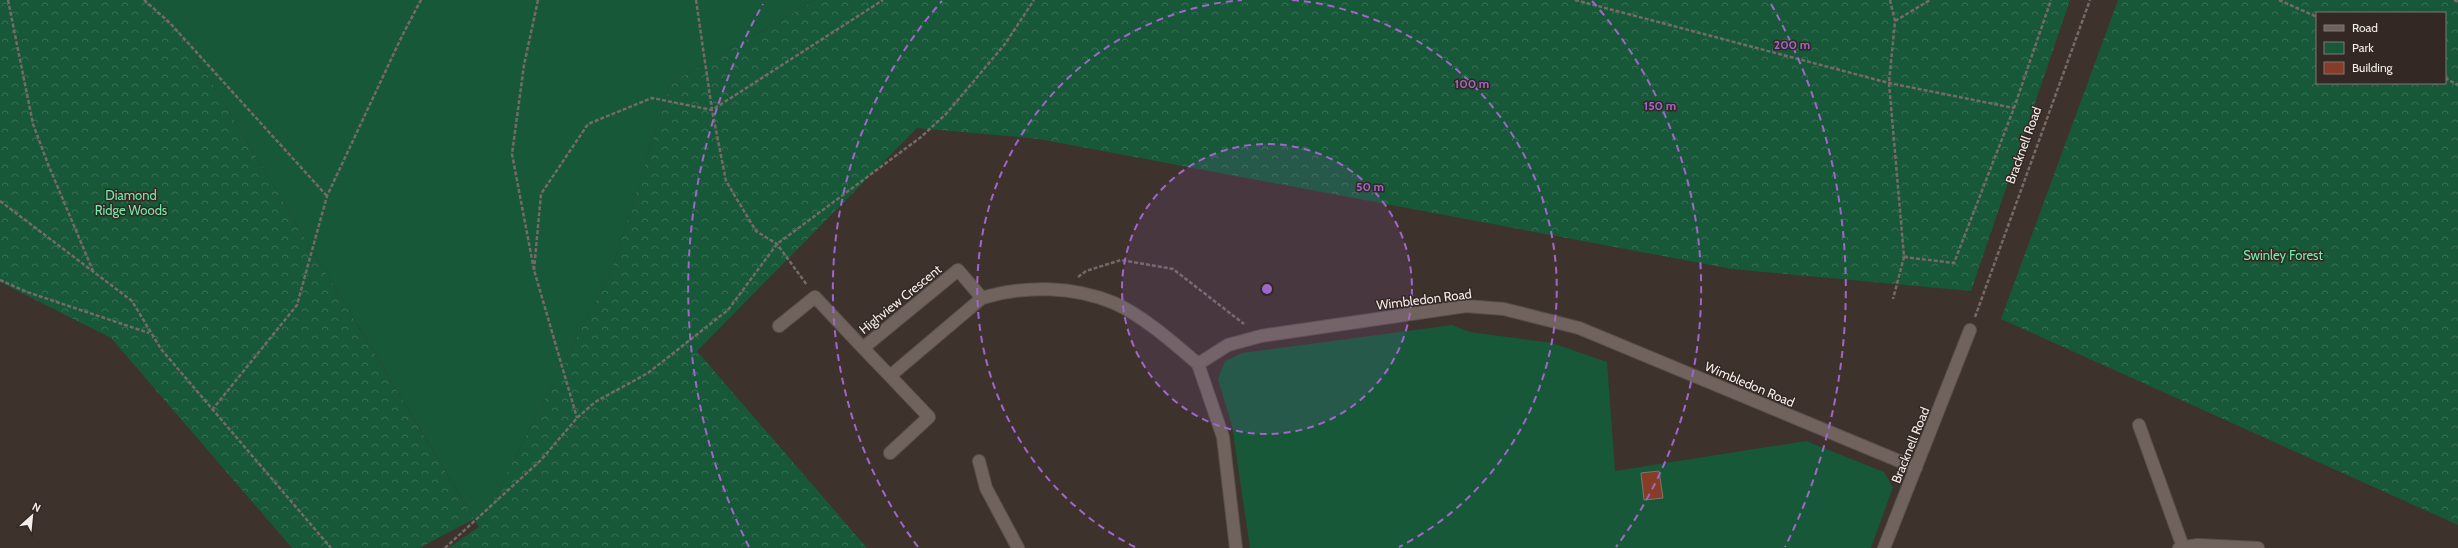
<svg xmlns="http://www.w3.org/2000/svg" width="2458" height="548" font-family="Cabin,sans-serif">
<defs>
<pattern id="forest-crowns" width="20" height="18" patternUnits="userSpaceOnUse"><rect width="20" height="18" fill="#175838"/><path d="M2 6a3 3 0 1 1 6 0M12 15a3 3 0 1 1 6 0" fill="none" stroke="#397055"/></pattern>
</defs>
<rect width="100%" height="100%" fill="#3e322d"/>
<path fill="#175838" d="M149 0H816L671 83 611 272 479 527 169 12Z
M1452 325 1470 332 1552 343 1607 362 1615 471 1806 441 1884 472 1893 487 1871 548H1250L1232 426 1218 379 1225 361 1242 353Z"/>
<path fill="url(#forest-crowns)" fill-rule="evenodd" d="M0 0H149L169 12 474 519 419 548H292L111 338 0 282Z
M816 0H2070L1971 291 1732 269 1039 139 917 128 697 351 867 548H448L479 527 611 272 671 83Z
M2118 0H2458V525L2001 319ZM2317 13H2445V83H2317Z"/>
<path fill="#873c28" stroke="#827470" d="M1659 471 1663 498 1644 500 1641 473Z"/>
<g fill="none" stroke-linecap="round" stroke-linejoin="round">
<g stroke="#5a514c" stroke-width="14">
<path id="minor" d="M982 298 958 270 863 348 890 376 982 298C1024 285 1074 286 1114 303 1142 315 1175 344 1198 364
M779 326 815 297 863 348
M890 376 929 417 890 453
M2139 425 2183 547
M979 461 986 488 1018 548
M1236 548 1223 437 1198 364 1228 345 1261 336 1466 306 1504 309 1579 328 1916 468
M1884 548 1970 330
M2179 548 2198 545 2258 548"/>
</g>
<path stroke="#756a66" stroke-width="2.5" stroke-dasharray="4 2" stroke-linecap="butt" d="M8 0 33 124 48 164 93 271
M144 0 169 22 327 196
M538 0 524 65 512 154 534 270 577 418
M696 0 712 110 726 181 756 231 777 244 807 285
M1575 0 1889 83 2014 108
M1890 0 1895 21 1889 83 1904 257 1893 299
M2279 0 2317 17
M2454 0 2458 2
M1895 21 1930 0
M2445 78 2458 85
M0 201 132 301 161 349 331 548
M1904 257 1954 263 2014 108 2051 0
M534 270 541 194 588 124 652 98 712 110 883 0
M1078 277 1086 271 1121 260 1173 269 1244 324
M0 280 27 292 149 333
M1975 317 2090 0
M212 410 297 305 327 196 402 36 421 0
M445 548 541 460 577 418 595 402 648 373 728 310 777 244 921 137 946 114 1005 44 1034 0"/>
<use href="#minor" stroke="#70635d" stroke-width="12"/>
</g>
<circle cx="1267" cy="289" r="145" fill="#a066cc" fill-opacity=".12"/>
<g fill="none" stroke="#a066cc" stroke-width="2" stroke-dasharray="7 5">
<circle cx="1267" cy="289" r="145"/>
<path d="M1135 547A290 290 0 0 1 1242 0M1292 0A290 290 0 0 1 1399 547"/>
<path d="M918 547A434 434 0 0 1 942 1M1592 1A434 434 0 0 1 1616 547"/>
<path d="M749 547A579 579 0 0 1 763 4M1771 4A579 579 0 0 1 1785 547"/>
</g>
<g text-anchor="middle" stroke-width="3" stroke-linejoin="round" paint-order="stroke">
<g font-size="13" fill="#f5edea" stroke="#332823">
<text transform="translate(2023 145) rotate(-70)" y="5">Bracknell Road</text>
<text transform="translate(900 299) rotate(-39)" y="5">Highview Crescent</text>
<text transform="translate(1424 299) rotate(-7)" y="5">Wimbledon Road</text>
<text transform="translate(1750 384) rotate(23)" y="5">Wimbledon Road</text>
<text transform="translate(1910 445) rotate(-68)" y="5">Bracknell Road</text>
</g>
<g font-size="13" fill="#77eaaa" stroke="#332823">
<text x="131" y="200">Diamond<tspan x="131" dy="15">Ridge Woods</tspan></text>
<text x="2283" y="260">Swinley Forest</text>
</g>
</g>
<circle cx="1267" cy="289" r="6" fill="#a066cc" stroke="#332823" stroke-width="2"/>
<g font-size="12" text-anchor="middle" font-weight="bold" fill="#a066cc" stroke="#332823" stroke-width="3" stroke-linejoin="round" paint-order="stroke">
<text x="1792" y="49">200 m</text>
<text x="1472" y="88">100 m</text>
<text x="1660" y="110">150 m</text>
<text x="1370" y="191">50 m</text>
</g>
<rect x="2316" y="12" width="130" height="72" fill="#332823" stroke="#817773"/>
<rect x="2324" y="25" width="20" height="6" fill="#70635d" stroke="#817773"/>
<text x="2352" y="32" font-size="12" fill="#f5edea">Road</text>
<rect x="2324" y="42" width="20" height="12" fill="#175838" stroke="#817773"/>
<text x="2352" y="52" font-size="12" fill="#f5edea">Park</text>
<rect x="2324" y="62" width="20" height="12" fill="#873c28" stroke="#817773"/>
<text x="2352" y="72" font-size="12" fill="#f5edea">Building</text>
<g transform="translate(32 516) rotate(27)" stroke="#332823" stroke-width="3" paint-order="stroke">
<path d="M0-3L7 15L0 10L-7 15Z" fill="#f5edea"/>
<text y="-6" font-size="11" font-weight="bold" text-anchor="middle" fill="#f5edea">N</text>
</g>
</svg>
